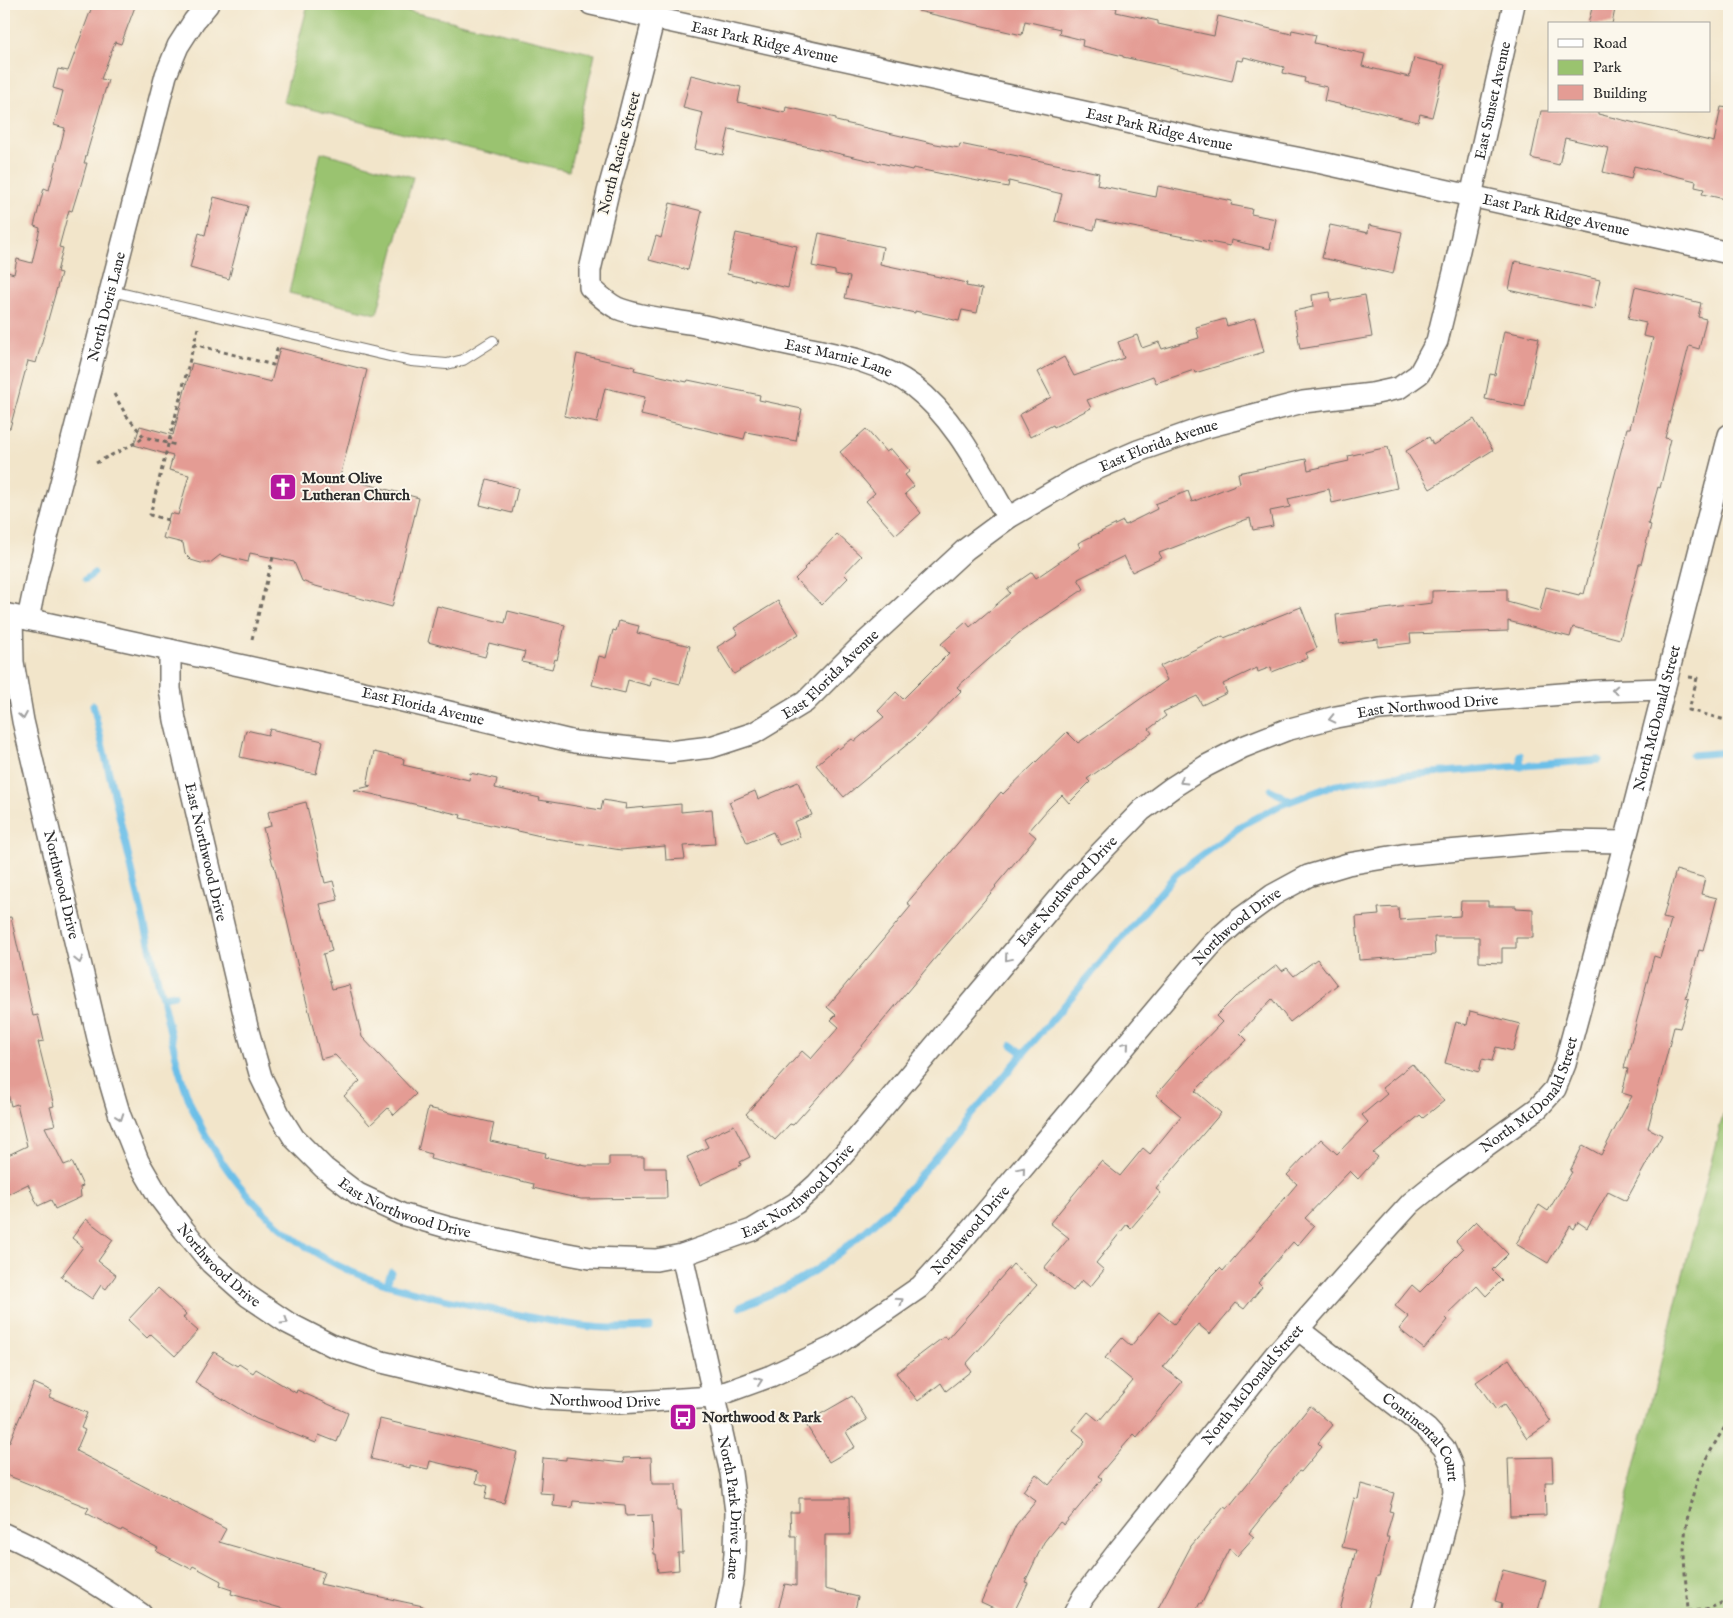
<svg xmlns="http://www.w3.org/2000/svg" width="1733" height="1618" font-family="'IM FELL English',serif">
<rect width="100%" height="100%" fill="#fbf7ec"/>
<filter id="ink" filterUnits="userSpaceOnUse"><feTurbulence type="fractalNoise" baseFrequency=".02" numOctaves="2"/><feDisplacementMap in="SourceGraphic" scale="10" xChannelSelector="R" yChannelSelector="G"/><feConvolveMatrix kernelMatrix="1 2 1 2 8 2 1 2 1" color-interpolation-filters="sRGB"/></filter>
<filter id="wash" filterUnits="userSpaceOnUse"><feTurbulence type="fractalNoise" baseFrequency=".0096" numOctaves="4" result="noise"/><feDisplacementMap in="SourceGraphic" scale="20" xChannelSelector="R" yChannelSelector="G"/><feGaussianBlur stdDeviation="1.12" result="paint"/><feColorMatrix in="noise" values="0 0 0 0 0 0 0 0 0 0 0 0 0 0 0 0 0 1.4 0 .05"/><feComposite in="paint" operator="in"/></filter>
<g filter="url(#wash)">
<rect width="100%" height="100%" fill="#f2e5ca"/>
<path fill="#9ac36f" stroke="#62774d" d="M308 4H377L595 54 569 171 432 140 283 102Z
M321 152 413 177 377 314 289 293Z
M1729 1090V1614H1598Z"/>
<g fill="none" stroke-linecap="round" stroke-linejoin="round">
<path stroke="#6cbfe8" stroke-width="7" d="M86 579 94 573
M93 705 179 1070C184 1085 188 1101 196 1116 232 1193 299 1258 382 1283 416 1293 451 1301 485 1308 521 1315 557 1324 593 1327 612 1329 631 1328 650 1327
M1520 755 1521 767
M1692 755 1729 752
M1271 790 1291 801
M163 997 174 995
M1012 1045 1023 1053
M387 1284 391 1272
M740 1307C761 1298 783 1290 803 1278 838 1257 868 1229 898 1201L1176 874 1244 824 1281 805 1331 786 1392 776 1599 760"/>
</g>
<g id="blocks">
<path fill="#e49c94" d="M93 4H136L121 44 115 42 101 79 108 80 84 163H87L80 188H79L72 211 69 210 59 247 63 248 57 272 61 273 36 363 28 361 10 428H4V271L14 274 17 259 32 263 40 228 34 226 44 188 49 190 65 128 54 125 63 91 53 88 58 69 68 71Z
M919 4H1100L1117 8 1116 12 1158 21V24L1214 36 1218 16 1291 34 1292 30 1316 35 1314 43 1365 54 1362 66 1409 77 1414 58 1445 65 1432 117 1420 114 1418 122 1353 106V107L1324 101 1327 87 1304 82 1305 78 1283 73 1284 67 1244 57 1243 61 1237 60 1232 81 1123 57V56L1082 46 1083 40 1059 34 1060 29 1025 21 1022 35 918 11Z
M1593 4H1616L1612 24H1588Z
M691 75 741 87 738 102 785 113 786 107 836 118V121L936 144 959 148 960 144 1099 173 1097 185 1156 197 1158 186 1232 201 1231 205 1252 209 1251 214 1276 219 1270 249 1231 240 1230 246 1097 220 1094 230 1055 221 1062 194 1009 181 1008 187 913 168 912 170 729 129 723 155 695 149 703 113 683 108Z
M1721 107 1729 108V200L1702 194 1704 189 1695 187 1696 181 1634 166 1631 179 1603 172 1609 148 1565 138 1559 165 1531 158 1541 111H1598V114L1714 142Z
M214 197 248 206 229 279 190 268 199 233 205 235Z
M670 203 702 211 688 270 649 260 656 236 661 238Z
M1330 225 1368 233 1369 225 1402 232 1393 274 1322 258Z
M736 233 797 246 788 288 727 274Z
M819 233 883 247 880 264 967 283 966 286 982 289 977 313 962 310 959 321 915 311V313L845 298 850 277 835 274V271L812 266Z
M1515 261 1600 280 1594 309 1509 290Z
M1635 287 1701 303 1698 317 1706 319 1699 349 1689 346 1665 438 1670 439 1667 451 1669 452 1660 488 1658 487 1653 505 1648 524 1651 525 1641 564H1639L1620 639 1573 627 1570 637 1508 621V631L1410 634 1411 643 1378 647V639L1339 644 1336 615 1432 603V591L1507 589V602L1540 611 1546 587 1579 595 1580 593 1584 594 1627 428H1630L1653 338 1643 336 1646 323 1628 319Z
M1330 292 1331 301 1365 295 1372 337 1300 349 1294 311 1313 307 1312 295Z
M1255 318 1264 352 1195 373 1194 370 1156 383 1153 376 1087 400 1091 408 1054 427 1053 425 1030 437 1019 415 1051 397 1038 372 1064 357 1074 376 1124 358 1118 342 1137 335 1142 348 1159 342 1162 349 1199 338 1196 327 1225 319 1227 326Z
M1504 331 1539 338 1525 407 1485 399 1490 374 1495 375Z
M280 348 367 370 340 477 419 498 392 607 312 585 302 581 294 562 250 553 248 562 220 555 210 563H201L191 560 185 554 183 543 163 538 170 513 178 515 189 475 169 470 173 456 134 445 140 426 173 435 192 363 271 382Z
M577 354 635 367 634 370 687 382 688 380 760 395 759 400 802 409 796 441 746 432 744 439 641 415 645 397 605 388 597 423 564 416Z
M1474 419 1493 450 1430 489 1406 451 1429 437 1433 445Z
M866 429 886 452 891 449 910 471 905 475 914 486 905 494 921 513 896 535 866 501 875 493 840 452Z
M1388 447 1397 488 1332 503 1329 489 1288 499 1290 507 1270 511 1273 526 1253 530 1250 518 1159 553 1162 558 1132 572 1124 556 1078 579 1084 589 1019 633 957 687 961 691 915 738 844 797 816 765 837 747 839 749 852 739 855 741 884 717 878 711 896 692 903 699 949 653 941 644 966 622 970 627 1010 593 1007 589 1032 572 1036 578 1080 548 1078 543 1123 521 1125 525 1157 509 1155 504 1188 491 1192 502 1240 483 1238 473 1306 459 1308 470 1349 461 1348 456Z
M487 479 518 488 512 513 480 505Z
M837 534 861 556 844 574 848 578 822 605 795 579 805 569 804 568Z
M778 601 799 634 734 674 717 647 738 634 734 628Z
M437 606 505 623 508 611 565 625 557 660 555 659 552 669 522 662 525 652 489 643 485 657 428 642Z
M1301 607 1317 648 1306 653 1308 658 1272 672 1271 667 1258 672 1257 668 1223 684 1227 693 1202 705 1197 696 1163 712 1166 716 1149 729 1152 733 1087 779 1090 782 1069 803 1062 795 1048 809 1029 831 1036 837 995 886 996 887 947 944 836 1077 793 1125 790 1124 775 1140 746 1114 802 1051 811 1059 839 1027 831 1020 836 1015 827 1007 911 906 907 903 1001 792 1003 794 1067 732 1078 743 1167 680 1160 666 1223 636 1224 638Z
M619 621 639 626 637 633 690 646 680 684 652 677 650 686 628 680 625 693 592 685 599 656 606 658 613 630 616 631Z
M270 729 323 741 316 774 240 757 246 730 268 735Z
M374 752 404 759 403 765 469 780 470 773 497 779 495 788 540 798 539 800 601 810 603 800 626 804 625 809 681 804V812L712 809 715 844 683 846 685 859 666 860 665 846 621 850 545 838V837L460 818 461 815 354 790 371 786 367 785Z
M798 782 812 815 794 822 800 837 779 845 773 832 747 843 729 802 755 791 758 799Z
M306 802 325 883 333 881 338 900 320 904 332 951 323 954 332 989 349 985 362 1037 416 1094 394 1115 388 1108 370 1125 344 1096 360 1081 335 1055 321 1059 300 976 274 865H273L263 828 271 826 268 812Z
M1676 870 1705 878 1701 894 1717 898 1703 951 1699 950 1686 998 1689 999 1680 1028 1674 1027 1648 1128 1662 1135 1626 1201 1608 1192 1587 1228 1578 1222 1574 1229 1570 1226 1548 1263 1516 1244 1539 1205 1548 1211 1572 1172 1570 1171 1583 1145 1601 1155 1632 1096 1622 1093 1628 1069 1624 1068 1654 956 1660 958 1671 920 1663 918Z
M1461 901H1488V906H1516V908L1533 909V938H1516V948H1502V963L1479 962V937H1434L1435 955 1359 960 1356 917 1379 915 1378 908 1398 907 1399 920 1460 916Z
M11 917 33 1016 38 1015 44 1041 38 1042 54 1106 50 1107 55 1125 45 1127 64 1165 72 1162 83 1186 80 1187 81 1197 55 1209 51 1200 38 1206 28 1184 4 1196V1157L27 1146 17 1104 11 1106 4 1076V918Z
M1317 959 1337 985 1290 1022 1272 999 1240 1033 1247 1040 1195 1091 1221 1113 1156 1189 1161 1193 1131 1228 1127 1224 1096 1263 1104 1270 1090 1287 1082 1280 1073 1291 1044 1268 1069 1238 1050 1223 1101 1161 1120 1176 1143 1148 1150 1154 1181 1116 1156 1095 1194 1051 1222 1022 1216 1016 1236 996H1237L1277 965 1282 971 1287 968 1294 976Z
M1470 1011 1520 1024 1513 1051 1496 1047 1492 1061 1482 1059 1479 1072 1445 1063 1456 1022 1467 1025Z
M1412 1064 1444 1101 1423 1118 1420 1115 1373 1153 1378 1157 1358 1179 1350 1171 1305 1218 1314 1226 1297 1246 1293 1242 1258 1283 1262 1287 1244 1309 1236 1303 1210 1334 1198 1324 1163 1367 1182 1382 1137 1437 1134 1434 1098 1476 1102 1479 1064 1525 1060 1522 1044 1542 1025 1582 1028 1583 1013 1614H1007L981 1602 1016 1525 1036 1501 1023 1491 1036 1474 1049 1485 1085 1442 1083 1440 1084 1439 1073 1430 1088 1412 1099 1421 1133 1381 1105 1358 1122 1338 1131 1346 1159 1312 1174 1324 1210 1278 1220 1268 1223 1271 1297 1184 1287 1175 1321 1139 1337 1154 1368 1122 1362 1115 1387 1094 1382 1088Z
M428 1108 494 1123 490 1141 546 1153 545 1157 586 1166H609V1157H644V1168H666L667 1198 581 1199 533 1188 534 1184 430 1159 431 1154 418 1150Z
M734 1125 750 1157 740 1162 741 1165 700 1185 687 1157 708 1147 704 1139Z
M86 1219 113 1240 98 1261 116 1275 106 1289 101 1285 92 1299 61 1277 83 1247 72 1238Z
M1476 1221 1508 1254 1492 1270 1502 1280 1486 1296 1477 1286 1445 1317 1448 1320 1424 1349 1399 1329 1409 1317 1395 1306 1412 1285 1420 1292 1463 1249 1456 1241Z
M1013 1264 1037 1285 966 1364 971 1371 946 1391 941 1383 918 1401 896 1373 945 1336 947 1339Z
M158 1288 186 1314 183 1318 198 1331 175 1356 151 1334 147 1338 128 1320Z
M214 1352 237 1366 239 1364 253 1373 256 1369 296 1393 297 1390 348 1413 337 1442 319 1435 316 1443 256 1419 195 1382Z
M1509 1359 1551 1422 1527 1438 1504 1405 1496 1410 1476 1382Z
M34 1383 52 1391 49 1397 87 1413 81 1428 85 1430 76 1451 226 1529 219 1542 324 1572 320 1584 423 1606 422 1614H316L299 1609 298 1613 231 1594 232 1590 220 1586 221 1581 193 1566 191 1569 156 1551 158 1548 122 1529 121 1531 86 1513 89 1508 4 1474V1441L9 1443Z
M852 1396 867 1420 846 1432 855 1447 829 1462 805 1423Z
M1310 1406 1333 1425 1318 1443 1322 1447 1301 1472 1299 1471 1249 1533 1254 1537 1237 1556 1229 1549 1202 1603H1200L1194 1614H1155L1191 1546 1224 1507 1227 1509Z
M380 1419 517 1452 504 1503 485 1499 488 1486 476 1483 478 1472 430 1461 428 1469 410 1465V1468L371 1459Z
M566 1457 624 1463 623 1458 651 1457 652 1484H676L677 1510H681L683 1553H678L679 1570 658 1572 656 1554H654L652 1515 626 1516 625 1505 573 1501 572 1508 553 1506 554 1494 540 1493 543 1458 566 1460Z
M1552 1457 1553 1482H1545L1546 1515 1510 1516 1508 1458Z
M1361 1484 1394 1493 1389 1511 1393 1512 1386 1537H1389L1379 1576H1377L1366 1614H1339L1356 1550 1342 1547 1354 1498 1358 1499Z
M799 1498H849L850 1535H825V1589L858 1597 854 1614H777L785 1584 796 1586V1536H791L790 1512H799Z
M1503 1570 1546 1581 1537 1614H1500L1502 1603 1495 1601Z"/>
</g>
</g>
<g filter="url(#ink)">
<use href="#blocks" fill-opacity="0" stroke="#716c63" stroke-width="1"/>
<g fill="none" stroke-linecap="round" stroke-linejoin="round">
<g stroke="#716c63" stroke-width="12">
<path id="lane" d="M111 291 411 361 447 364 463 360 493 341"/>
</g>
<g stroke="#716c63" stroke-width="24">
<g id="street">
<path id="s1" d="M591 4 1093 114 1204 140 1322 163 1729 253"/>
<path id="s2" d="M657 5 627 124 608 192 590 270V287C599 295 607 303 617 308 638 317 672 320 695 324 727 331 759 338 792 345 833 354 878 360 913 386 956 419 981 472 1008 518"/>
<path id="s3" d="M4 614 386 697 575 742 669 752 711 747 754 733 805 702 859 648 966 549 1008 518 1080 476 1138 451 1203 428 1303 402 1372 394 1399 388 1419 374 1437 341 1455 268 1514 4"/>
<path id="s4" d="M12 616 13 662 23 721 102 1055 120 1116 138 1161 159 1197 184 1230 211 1263 248 1296 288 1323 333 1346 382 1362 441 1376 545 1399 619 1403 713 1397 771 1376 833 1347 920 1287 953 1251 1191 968 1214 942 1240 919 1273 895 1308 876 1348 864 1402 855 1562 841 1625 842"/>
<path id="s5" d="M28 619 37 576 166 75 178 46 194 21 208 4"/>
<path id="s6" d="M170 650V689L175 720 248 1031 261 1077 279 1114 294 1138 324 1168 358 1194 401 1214 450 1228 536 1248 590 1258 656 1260 682 1255 752 1230 796 1203 817 1184 849 1148 1072 882 1142 810 1173 787 1206 766 1243 747 1286 730 1336 717 1380 709 1599 691 1664 689"/>
<path id="s7" d="M682 1255 731 1473 736 1512 735 1553 733 1577 726 1614"/>
<path id="s8" d="M1299 1330 1427 1429 1444 1448 1452 1466 1454 1493 1422 1614"/>
<path d="M4 1534C52 1555 98 1584 141 1614"/>
<path id="s9" d="M1074 1614 1083 1597 1119 1550 1275 1355 1380 1237 1411 1203 1443 1177 1538 1108 1555 1089 1565 1064 1625 842 1729 435"/>
</g>
</g>
<path stroke="#716c63" stroke-width="3" stroke-dasharray="4 4" stroke-linecap="butt" d="M193 344 273 365 278 346
M114 394 126 415 144 437 176 445
M96 463C112 454 129 448 144 437
M168 520 150 515 198 328
M252 639 273 557
M1689 677 1697 678 1689 710 1729 721
M1688 1611 1705 1610 1729 1600
M1685 1614 1688 1611C1687 1591 1684 1570 1684 1550 1686 1501 1702 1460 1729 1421"/>
<use href="#lane" stroke="#fff" stroke-width="10"/>
<use href="#street" stroke="#fff" stroke-width="21"/>
</g>
<defs><path id="oneway-chevron" d="M-2-3.5L2.5 0L-2 3.5" fill="none" stroke-width="1.6" stroke-linecap="round" stroke-linejoin="round" transform="scale(1.25)"/></defs>
<g stroke="#a0a0a0">
<use href="#oneway-chevron" transform="translate(1615 690) rotate(178)"/>
<use href="#oneway-chevron" transform="translate(23 716) rotate(80)"/>
<use href="#oneway-chevron" transform="translate(1332 719) rotate(167)"/>
<use href="#oneway-chevron" transform="translate(1183 781) rotate(148)"/>
<use href="#oneway-chevron" transform="translate(1008 958) rotate(130)"/>
<use href="#oneway-chevron" transform="translate(79 960) rotate(77)"/>
<use href="#oneway-chevron" transform="translate(1126 1045) rotate(-50)"/>
<use href="#oneway-chevron" transform="translate(120 1117) rotate(70)"/>
<use href="#oneway-chevron" transform="translate(1022 1170) rotate(-50)"/>
<use href="#oneway-chevron" transform="translate(900 1301) rotate(-35)"/>
<use href="#oneway-chevron" transform="translate(285 1321) rotate(32)"/>
<use href="#oneway-chevron" transform="translate(759 1381) rotate(-19)"/>
</g>
</g>
<defs>
<g id="church-square" transform="scale(1.4375)"><rect x="-9" y="-9" width="18" height="18" rx="4" fill="#b5179e" stroke="#fbf7ec"/><path d="M-1.2-6h2.4v3.5h3.3v2.4h-3.3V6h-2.4V-.1h-3.3v-2.4h3.3Z" fill="#fff"/></g>
<g id="bus-square" transform="scale(1.4375)"><rect x="-9" y="-9" width="18" height="18" rx="4" fill="#b5179e" stroke="#fbf7ec"/><path d="M-5-6H5V4H4V6H2V4H-2V6H-4V4H-5ZM-3.5-4V0h7V-4ZM-3.5 1.2v1.5H-2V1.2ZM2 1.2v1.5H3.5V1.2Z" fill="#fff"/></g>
</defs>
<g fill-rule="evenodd">
<use href="#church-square" x="283" y="487"/>
<use href="#bus-square" x="683" y="1417"/>
</g>
<g text-anchor="middle" stroke-width="4" stroke-linejoin="round" paint-order="stroke">
<g font-size="15" fill="#2b2b2b" stroke="#fbf7ec">
<text dy="5" stroke="none"><textPath href="#s1" startOffset="178">East Park Ridge Avenue</textPath></text>
<text dy="5" stroke="none"><textPath href="#s3" startOffset="1826">East Sunset Avenue</textPath></text>
<text dy="5" stroke="none"><textPath href="#s1" startOffset="582">East Park Ridge Avenue</textPath></text>
<text transform="translate(619 153) rotate(-75)" y="5">North Racine Street</text>
<text dy="5" stroke="none"><textPath href="#s1" startOffset="988">East Park Ridge Avenue</textPath></text>
<text dy="5" stroke="none"><textPath href="#s5" startOffset="322">North Doris Lane</textPath></text>
<text dy="5" stroke="none"><textPath href="#s2" startOffset="552">East Marnie Lane</textPath></text>
<text dy="5" stroke="none"><textPath href="#s3" startOffset="1269">East Florida Avenue</textPath></text>
<text dy="5" stroke="none"><textPath href="#s3" startOffset="864">East Florida Avenue</textPath></text>
<text dy="5" stroke="none"><textPath href="#s3" startOffset="429">East Florida Avenue</textPath></text>
<text dy="5" stroke="none"><textPath href="#s6" startOffset="1886">East Northwood Drive</textPath></text>
<text dy="5" stroke="none"><textPath href="#s9" startOffset="1101">North McDonald Street</textPath></text>
<text dy="5" stroke="none"><textPath href="#s6" startOffset="206">East Northwood Drive</textPath></text>
<text dy="5" stroke="none"><textPath href="#s4" startOffset="274">Northwood Drive</textPath></text>
<text dy="5" stroke="none"><textPath href="#s6" startOffset="1466">East Northwood Drive</textPath></text>
<text dy="5" stroke="none"><textPath href="#s4" startOffset="1939">Northwood Drive</textPath></text>
<text dy="5" stroke="none"><textPath href="#s9" startOffset="696">North McDonald Street</textPath></text>
<text dy="5" stroke="none"><textPath href="#s6" startOffset="1061">East Northwood Drive</textPath></text>
<text dy="5" stroke="none"><textPath href="#s6" startOffset="641">East Northwood Drive</textPath></text>
<text dy="5" stroke="none"><textPath href="#s4" startOffset="1534">Northwood Drive</textPath></text>
<text dy="5" stroke="none"><textPath href="#s4" startOffset="694">Northwood Drive</textPath></text>
<text dy="5" stroke="none"><textPath href="#s9" startOffset="291">North McDonald Street</textPath></text>
<text dy="5" stroke="none"><textPath href="#s4" startOffset="1114">Northwood Drive</textPath></text>
<text dy="5" stroke="none"><textPath href="#s8" startOffset="165">Continental Court</textPath></text>
<text dy="5" stroke="none"><textPath href="#s7" startOffset="258">North Park Drive Lane</textPath></text>
</g>
<g font-size="15" font-weight="bold" fill="#2b2b2b" stroke="#fbf7ec" text-anchor="start">
<text x="302" y="483">Mount Olive<tspan x="302" dy="17">Lutheran Church</tspan></text>
<text x="702" y="1422">Northwood &amp; Park</text>
</g>
</g>
<rect width="1733" height="1618" fill="none" stroke="#fbf7ec" stroke-width="20"/>
<rect x="1548" y="22" width="162" height="90" fill="#fbf7ec" stroke="#a8a59f"/>
<rect x="1558" y="39" width="25" height="8" fill="#ffffff" stroke="#a8a59f"/>
<text x="1593" y="48" font-size="15" fill="#2b2b2b">Road</text>
<rect x="1558" y="60" width="25" height="15" fill="#9ac36f" stroke="#a8a59f"/>
<text x="1593" y="72" font-size="15" fill="#2b2b2b">Park</text>
<rect x="1558" y="85" width="25" height="15" fill="#e49c94" stroke="#a8a59f"/>
<text x="1593" y="98" font-size="15" fill="#2b2b2b">Building</text>
</svg>
